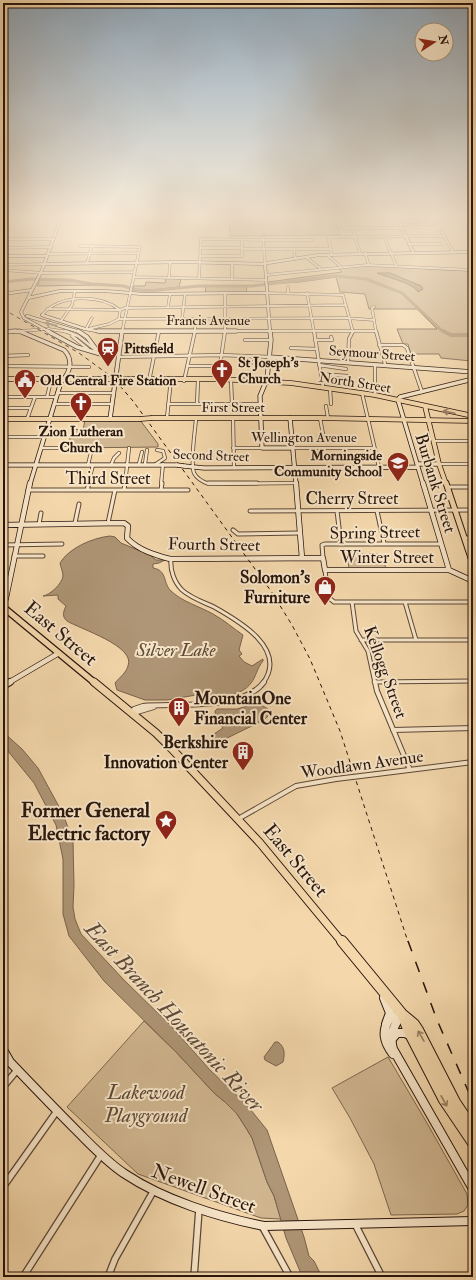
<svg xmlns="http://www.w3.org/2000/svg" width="476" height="1280" font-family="'IM FELL Double Pica',serif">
<rect width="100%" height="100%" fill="#f4d8ac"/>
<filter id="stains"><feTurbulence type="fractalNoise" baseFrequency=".005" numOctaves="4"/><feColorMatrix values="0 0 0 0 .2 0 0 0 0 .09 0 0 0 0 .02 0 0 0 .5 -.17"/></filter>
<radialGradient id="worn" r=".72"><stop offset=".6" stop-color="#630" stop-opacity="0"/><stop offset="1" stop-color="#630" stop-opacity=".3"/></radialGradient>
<path fill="#d1b791" stroke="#7c664f" d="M251 215H333L340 235 230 236 229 216Z
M370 265C404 266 438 271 473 271V371H472L471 361 441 358 439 354H411L408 344H403L397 329H437L417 309H369L365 294 340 292 336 277 300 282 268 284V282L342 272 337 267Z
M166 278 181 279 179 287 151 290 133 289 134 286H145L146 282 165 283Z
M40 280 74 281 96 285 37 286Z
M206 286H246L247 293H205Z
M85 420H140L158 444V447L69 448 71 429 83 430Z
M351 554H380L386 568H349L347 557H351Z
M144 1021 176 1052 214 1093 225 1102 237 1114 246 1128 252 1138 267 1182 274 1196 281 1219 261 1218 138 1174 67 1107Z
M388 1057 427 1123 467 1194 468 1205 464 1211 457 1214 391 1215 374 1164 350 1118 332 1088Z"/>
<path fill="#af9676" stroke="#79624c" d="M377 273H390L421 286 423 289 418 292C414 283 386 277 377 273Z
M110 536 115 537 121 543 150 555 156 560H165L159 563 153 564V568C167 570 163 582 170 590 182 602 199 606 213 614 224 620 233 628 243 635L239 650 242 654 239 656 244 662 252 666 263 659V661C257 668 256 677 251 683 241 697 217 698 202 694L167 700H145L117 690 115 683C120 677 126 673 128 666 136 646 80 629 67 621 62 617 63 612 66 606L58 599V595L43 596C50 595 62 584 63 576 63 572 61 568 60 563 69 548 92 538 110 536Z
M258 703 271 711 269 715 264 720 219 742H217L211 736 223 728 216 718 215 711 217 709H237Z
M3 732 22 749 38 768 63 814 73 841 74 885 73 907 75 919 81 934 124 980 171 1026 210 1070 246 1104 267 1130 304 1237 309 1256 314 1261 322 1277 302 1276 286 1238 274 1196 267 1182 252 1138 246 1128 237 1114 225 1102 214 1093 176 1052 104 981 69 936 63 914V859L56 825 34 783 3 745Z
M275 1042H278C285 1047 285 1054 283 1062L276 1066 265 1060 264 1057Z"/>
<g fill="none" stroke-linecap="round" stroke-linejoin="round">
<path stroke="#af9676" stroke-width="3" d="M3 282 31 279 70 280 92 284 124 286 135 290 149 291 199 286H252L336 276 366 279 402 293 441 330 445 332"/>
<path stroke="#af9676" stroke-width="4" d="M443 331 451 335H473"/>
<g stroke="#5b4635" stroke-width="3">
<path id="street-far4" d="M458 215 473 241
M400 225 433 224 439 222
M340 228H402
M352 228 360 253
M441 231 453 252
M384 236 396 265
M263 237 265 264
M3 239H54
M264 240H312
M409 244H441
M80 246 140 247 122 332
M3 248 51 247
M200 248H242
M242 249H331
M294 249 295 259
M365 253 369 265
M48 254 139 253
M327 255 340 266
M332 255 328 237 444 236
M200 256H242V240
M306 257 321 269
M87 263 92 246
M232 263V279
M3 265 44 264
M3 270 43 273 135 272
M266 275 367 265 473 270
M134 277 266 280
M169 278 170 262
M199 278 201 239 264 240
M288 287V293
M267 293 343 295 353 332
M307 293 314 332
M225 294V332
M168 307 170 294
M374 307 372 308 376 332
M47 309 120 310 125 308 346 305
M42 315C59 294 100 294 120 310L119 319 109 324 88 329
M119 319 346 318 374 320
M182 319 185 294
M61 321 72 305 75 291
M86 329 92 318
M19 331 49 329 68 332
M271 331H376
M195 332V319"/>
</g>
<g stroke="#5b4635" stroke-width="4">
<path id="street-far3" d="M65 331 78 336 97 351
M314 331 323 387
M376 331 385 364
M72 336 88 349
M245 340H271
M315 340H332L331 337
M379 345H403L407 348 422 392
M291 348 316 349
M3 356 28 355
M118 357 222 355 270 357
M241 362 269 363
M348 362 349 339 353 331
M375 364V395
M319 365 346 369
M3 366 89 367
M187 366H220
M321 374 347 376
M218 379 225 331
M149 381 159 331
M184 381 195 331
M231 381 232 404
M330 388 331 404
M57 393H114
M362 393 379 467
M3 397H56
M24 397 30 381
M47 397 51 381
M54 404H112
M168 404H260
M197 404 198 381
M326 406 328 418
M3 408H31
M167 418 171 379
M233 418 234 468
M320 418 323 434
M27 419 35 397
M196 419C195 431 190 463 194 473 197 479 203 482 209 484L296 483
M3 437H44
M434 441H473
M41 448H82
M233 448H262
M293 448H374
M139 464 142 452
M145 464 147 450
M156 464 165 458 163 451 157 450
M439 464H473
M88 465 92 448
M111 465 114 458 119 453
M88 484 93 465
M125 484 129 448
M161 484 163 464"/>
</g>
<g stroke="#5b4635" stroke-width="5">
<path id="street-far2" d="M208 483H257
M447 487H473
M28 490H188
M87 490 89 483
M124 490 125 483
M161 490 162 483
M250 511 473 510
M337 511 341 544
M377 511 384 543
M75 523 79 504
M108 523 115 490
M39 524 41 513
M233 530 238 534 300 533
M464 538H473
M3 545 62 544
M14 556H43
M323 558 322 545 325 544H441
M171 559C170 570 174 582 182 590 191 598 203 602 214 607 239 621 288 649 263 683
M325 570 328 597 334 602H473
M352 602 356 631 368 651 375 683
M405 602 416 640
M361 640H473
M374 682 473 681"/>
</g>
<g stroke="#5b4635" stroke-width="6">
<path id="street-far1" d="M375 682 377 691 410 770
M132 713 134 709 143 706C176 703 243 711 264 682
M134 713 154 707
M393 730 473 728
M377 774 473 762
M238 819 296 786 336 779"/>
</g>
<g stroke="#5b4635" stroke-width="8">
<path id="street" d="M3 1087 18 1069
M3 1187 57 1111
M355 1224 382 1277
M262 1226 290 1277
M23 1277 101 1155
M108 1277 115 1259 154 1190
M194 1277 199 1209"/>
</g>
<g stroke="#28150d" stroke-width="3.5">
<path id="secondary-far4" d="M396 215 413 252
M3 256H47
M44 264 186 262 261 264 319 255 473 252
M265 264 270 332
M3 294 32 290
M28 298 60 291H105L143 294 267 293
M42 315 85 329 102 332 271 331
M27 316 80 332
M44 329 24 318 21 312 42 270 62 215
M3 332H22"/>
</g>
<g stroke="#28150d" stroke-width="5">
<path id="secondary-far3" d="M19 331 64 350C74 360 70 373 61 382L30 484
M78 331 87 337 96 349 108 353 119 354
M98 331H236
M270 331 271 340 267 379 260 396 262 448H293
M3 332 16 331
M51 333 77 347 104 355
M270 357 473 372
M290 418 296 484
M110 419 122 332
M418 464H439
M3 465H177
M184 466 204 468 418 467
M423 484 398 400 400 397 473 379"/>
</g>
<g stroke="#28150d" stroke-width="6">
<path id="secondary-far2" d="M296 483 302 558
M423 483 449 570 473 581
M3 525 124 523 128 526 127 538C138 550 155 555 170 559L323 558 325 570H449
M3 605 6 598 30 483
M8 683 59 653"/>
</g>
<g stroke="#28150d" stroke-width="8">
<path id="secondary-far1" d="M3 686 10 682"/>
</g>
<g stroke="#28150d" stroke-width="10">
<path id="secondary" d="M384 998 390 1013 386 1024
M402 1014C394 1025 389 1035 393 1049L473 1189
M392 1039 397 1033H405L410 1035
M3 1050 10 1062C32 1085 55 1109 78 1132 93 1147 108 1163 125 1174 164 1200 218 1217 264 1226L473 1221
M393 1054C384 1042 381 1031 390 1018L402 1014"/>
</g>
<g stroke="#28150d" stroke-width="5.5">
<path id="primary-far1" d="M3 379H218L291 383 375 395 473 416
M425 406 439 464 446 484
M152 418H320L473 421
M3 419H140"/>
</g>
<g stroke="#28150d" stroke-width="7">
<path id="primary" d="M446 483 473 564"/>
</g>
<g stroke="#28150d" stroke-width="8">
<path id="highway-far2" d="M3 607 95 683"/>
</g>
<g stroke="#28150d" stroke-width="9">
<path id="highway-far1" d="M94 682 156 733 171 748 260 843 342 942"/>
</g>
<g stroke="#28150d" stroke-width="12">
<path id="highway" d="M342 941 402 1014 414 1024 418 1030 455 1102 473 1129
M402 1014 410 1034 444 1100 473 1143"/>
</g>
<use href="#street-far4" stroke="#f8e6c9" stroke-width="2"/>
<use href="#street-far3" stroke="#f8e6c9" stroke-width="2.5"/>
<use href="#street-far2" stroke="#f8e6c9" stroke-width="3"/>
<use href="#street-far1" stroke="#f8e6c9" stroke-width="4"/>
<use href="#street" stroke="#f8e6c9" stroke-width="5.5"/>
<use href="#secondary-far4" stroke="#f8e6c9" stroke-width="2.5"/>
<use href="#secondary-far3" stroke="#f8e6c9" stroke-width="3.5"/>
<use href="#secondary-far2" stroke="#f8e6c9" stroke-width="4.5"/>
<use href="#secondary-far1" stroke="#f8e6c9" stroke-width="6"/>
<use href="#secondary" stroke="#f8e6c9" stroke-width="8"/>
<use href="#primary-far1" stroke="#f4d8ac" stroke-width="4"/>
<use href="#primary" stroke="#f4d8ac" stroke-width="5"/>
<use href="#highway-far2" stroke="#f4d8ac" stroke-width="5.5"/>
<use href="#highway-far1" stroke="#f4d8ac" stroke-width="7"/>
<use href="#highway" stroke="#f4d8ac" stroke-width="10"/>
<path stroke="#28150d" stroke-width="1" stroke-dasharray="4 4" stroke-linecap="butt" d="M3 309 79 353 109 375
M120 386 133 401 271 591 292 625 310 659 340 731 408 942"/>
<path stroke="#28150d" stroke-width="1.5" stroke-dasharray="11 11" stroke-linecap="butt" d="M408 941 437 1020 473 1102"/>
<g stroke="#5b4635" stroke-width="6" stroke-linecap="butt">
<path id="street-bridge" d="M336 779 377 774"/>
</g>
<g stroke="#28150d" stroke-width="3.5" stroke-linecap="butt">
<path id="secondary-bridge-far1" d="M44 329 50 332"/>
</g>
<g stroke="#28150d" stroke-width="5" stroke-linecap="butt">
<path id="secondary-bridge" d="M48 331 51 333
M177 465 184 466"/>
</g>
<g stroke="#28150d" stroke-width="5.5" stroke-linecap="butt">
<path id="primary-bridge" d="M140 419 152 418"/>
</g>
<use href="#street-bridge" stroke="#f8e6c9" stroke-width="4"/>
<use href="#secondary-bridge-far1" stroke="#f8e6c9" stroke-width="2.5"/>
<use href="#secondary-bridge" stroke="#f8e6c9" stroke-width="3.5"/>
<use href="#primary-bridge" stroke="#f4d8ac" stroke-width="4"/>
</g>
<defs><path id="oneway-shaft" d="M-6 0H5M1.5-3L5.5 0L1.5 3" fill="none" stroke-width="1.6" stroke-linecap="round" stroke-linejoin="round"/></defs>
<use stroke="#9a8874" href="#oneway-shaft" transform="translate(51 324) rotate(-166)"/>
<g stroke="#988064">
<use href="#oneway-shaft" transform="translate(449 412) rotate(-168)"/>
<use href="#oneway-shaft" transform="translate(421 1036) rotate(-120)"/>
<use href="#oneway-shaft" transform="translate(444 1101) rotate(61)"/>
</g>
<linearGradient id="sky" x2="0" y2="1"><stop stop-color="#91a8ba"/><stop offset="0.55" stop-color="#faedda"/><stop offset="1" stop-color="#faedda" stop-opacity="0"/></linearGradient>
<rect width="476" height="394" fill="url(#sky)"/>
<defs>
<g id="station-pin" transform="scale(1.15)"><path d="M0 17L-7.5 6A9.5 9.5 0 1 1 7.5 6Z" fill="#8f2418" stroke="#f8e6c9"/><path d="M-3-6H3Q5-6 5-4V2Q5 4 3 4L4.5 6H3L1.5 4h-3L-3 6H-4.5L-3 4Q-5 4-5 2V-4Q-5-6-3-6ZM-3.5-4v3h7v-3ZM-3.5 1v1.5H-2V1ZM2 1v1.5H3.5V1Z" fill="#fff"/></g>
<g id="church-pin" transform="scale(1.15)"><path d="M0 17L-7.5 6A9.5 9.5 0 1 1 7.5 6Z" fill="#8f2418" stroke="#f8e6c9"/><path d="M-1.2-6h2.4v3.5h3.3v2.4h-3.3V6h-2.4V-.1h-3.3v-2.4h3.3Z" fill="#fff"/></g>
<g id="civic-pin" transform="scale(1.15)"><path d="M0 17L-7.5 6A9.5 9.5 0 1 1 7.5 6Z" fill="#8f2418" stroke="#f8e6c9"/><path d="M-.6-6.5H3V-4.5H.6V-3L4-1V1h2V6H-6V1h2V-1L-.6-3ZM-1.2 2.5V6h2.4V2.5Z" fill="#fff"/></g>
<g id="school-pin" transform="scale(1.15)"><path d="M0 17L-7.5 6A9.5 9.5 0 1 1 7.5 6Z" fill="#8f2418" stroke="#f8e6c9"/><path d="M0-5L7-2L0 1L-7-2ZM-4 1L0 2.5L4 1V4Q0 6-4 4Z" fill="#fff"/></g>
<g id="shop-pin" transform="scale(1.15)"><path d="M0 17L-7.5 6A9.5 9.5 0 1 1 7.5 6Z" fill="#8f2418" stroke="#f8e6c9"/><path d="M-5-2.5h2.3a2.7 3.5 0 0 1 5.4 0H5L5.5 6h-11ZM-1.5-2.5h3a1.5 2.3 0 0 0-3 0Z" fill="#fff"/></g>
<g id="building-pin" transform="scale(1.15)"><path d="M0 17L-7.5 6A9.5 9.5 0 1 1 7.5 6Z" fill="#8f2418" stroke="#f8e6c9"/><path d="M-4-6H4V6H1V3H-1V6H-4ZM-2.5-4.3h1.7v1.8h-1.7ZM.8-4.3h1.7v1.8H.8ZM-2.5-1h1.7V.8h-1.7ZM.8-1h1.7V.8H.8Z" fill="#fff"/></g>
<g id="sight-pin" transform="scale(1.15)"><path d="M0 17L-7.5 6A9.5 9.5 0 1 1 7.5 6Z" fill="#8f2418" stroke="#f8e6c9"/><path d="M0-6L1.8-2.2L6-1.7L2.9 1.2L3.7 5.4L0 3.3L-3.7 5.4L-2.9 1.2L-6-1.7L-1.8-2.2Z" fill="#fff"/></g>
</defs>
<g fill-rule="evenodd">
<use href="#station-pin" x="108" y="348"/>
<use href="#church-pin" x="222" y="370"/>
<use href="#civic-pin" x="25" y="380"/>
<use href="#church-pin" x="81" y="403"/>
<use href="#school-pin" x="398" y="463"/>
<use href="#shop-pin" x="325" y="587"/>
<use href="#building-pin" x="179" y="708"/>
<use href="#building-pin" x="243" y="752"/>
<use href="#sight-pin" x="166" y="821"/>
</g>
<g text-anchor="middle" stroke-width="4" stroke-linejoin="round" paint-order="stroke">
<g font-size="14" fill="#28150d" stroke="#f8e6c9">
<text x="208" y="325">Francis Avenue</text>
<text transform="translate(372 353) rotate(4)" y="5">Seymour Street</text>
<text transform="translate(355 382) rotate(9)" y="5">North Street</text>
<text x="233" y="412">First Street</text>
<text x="304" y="442">Wellington Avenue</text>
<text transform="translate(211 455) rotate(2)" y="5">Second Street</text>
</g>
<g font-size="14" font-weight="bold" fill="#28150d" stroke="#f8e6c9" text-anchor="start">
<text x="124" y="353">Pittsfield</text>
<text x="238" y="367">St Joseph's<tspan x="238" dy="16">Church</tspan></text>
<text x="40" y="385">Old Central Fire Station</text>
<text x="81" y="436" text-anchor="middle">Zion Lutheran<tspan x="81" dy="16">Church</tspan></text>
<text x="382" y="460" text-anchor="end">Morningside<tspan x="382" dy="16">Community School</tspan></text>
</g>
<g font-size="17" fill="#28150d" stroke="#f8e6c9">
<text x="108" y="484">Third Street</text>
<text transform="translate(436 483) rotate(73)" y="6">Burbank Street</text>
<text x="352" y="504">Cherry Street</text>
<text transform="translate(375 532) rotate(-1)" y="6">Spring Street</text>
<text transform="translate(214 544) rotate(1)" y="6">Fourth Street</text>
<text x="387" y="563">Winter Street</text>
<text transform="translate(386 672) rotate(70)" y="6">Kellogg Street</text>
<text transform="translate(362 764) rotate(-8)" y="6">Woodlawn Avenue</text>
</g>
<g font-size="17" font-weight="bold" fill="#28150d" stroke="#f8e6c9" text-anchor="end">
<text x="310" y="583">Solomon's<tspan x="310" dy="20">Furniture</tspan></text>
<text x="194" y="704" text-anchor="start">MountainOne<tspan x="194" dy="20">Financial Center</tspan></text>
<text x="228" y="748">Berkshire<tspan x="228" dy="20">Innovation Center</tspan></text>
</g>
<g font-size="18" font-style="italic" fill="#5e4937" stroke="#f8e6c9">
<text x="176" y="656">Silver Lake</text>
</g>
<g font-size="20" fill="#28150d" stroke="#f8e6c9">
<text transform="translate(61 633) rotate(40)" y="7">East Street</text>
<text transform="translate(296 860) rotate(50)" y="7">East Street</text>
<text transform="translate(204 1188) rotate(20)" y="7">Newell Street</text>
</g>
<g font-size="20" font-weight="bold" fill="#28150d" stroke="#f8e6c9" text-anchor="end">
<text x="150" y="817">Former General<tspan x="150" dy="23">Electric factory</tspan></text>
</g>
<g font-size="20" font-style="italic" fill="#5b4635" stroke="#f8e6c9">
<text x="146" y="1099">Lakewood<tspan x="146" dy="23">Playground</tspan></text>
</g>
<g font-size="22" font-style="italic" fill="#5e4937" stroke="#f8e6c9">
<text transform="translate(175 1016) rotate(47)" y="8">East Branch Housatonic River</text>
</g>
</g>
<rect width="476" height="1280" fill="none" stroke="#f4d8ac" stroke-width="16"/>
<rect x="4" y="4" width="468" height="1272" fill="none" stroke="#28150d" stroke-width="2"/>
<rect x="8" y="8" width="460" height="1264" fill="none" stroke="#28150d"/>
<g transform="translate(434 42) rotate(78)"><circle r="19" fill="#f8e6c9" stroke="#a5927e"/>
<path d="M0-3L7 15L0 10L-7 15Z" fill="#8f2418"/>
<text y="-6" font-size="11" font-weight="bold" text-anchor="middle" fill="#28150d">N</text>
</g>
<rect width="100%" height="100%" filter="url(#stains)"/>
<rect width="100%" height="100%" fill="url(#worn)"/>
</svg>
